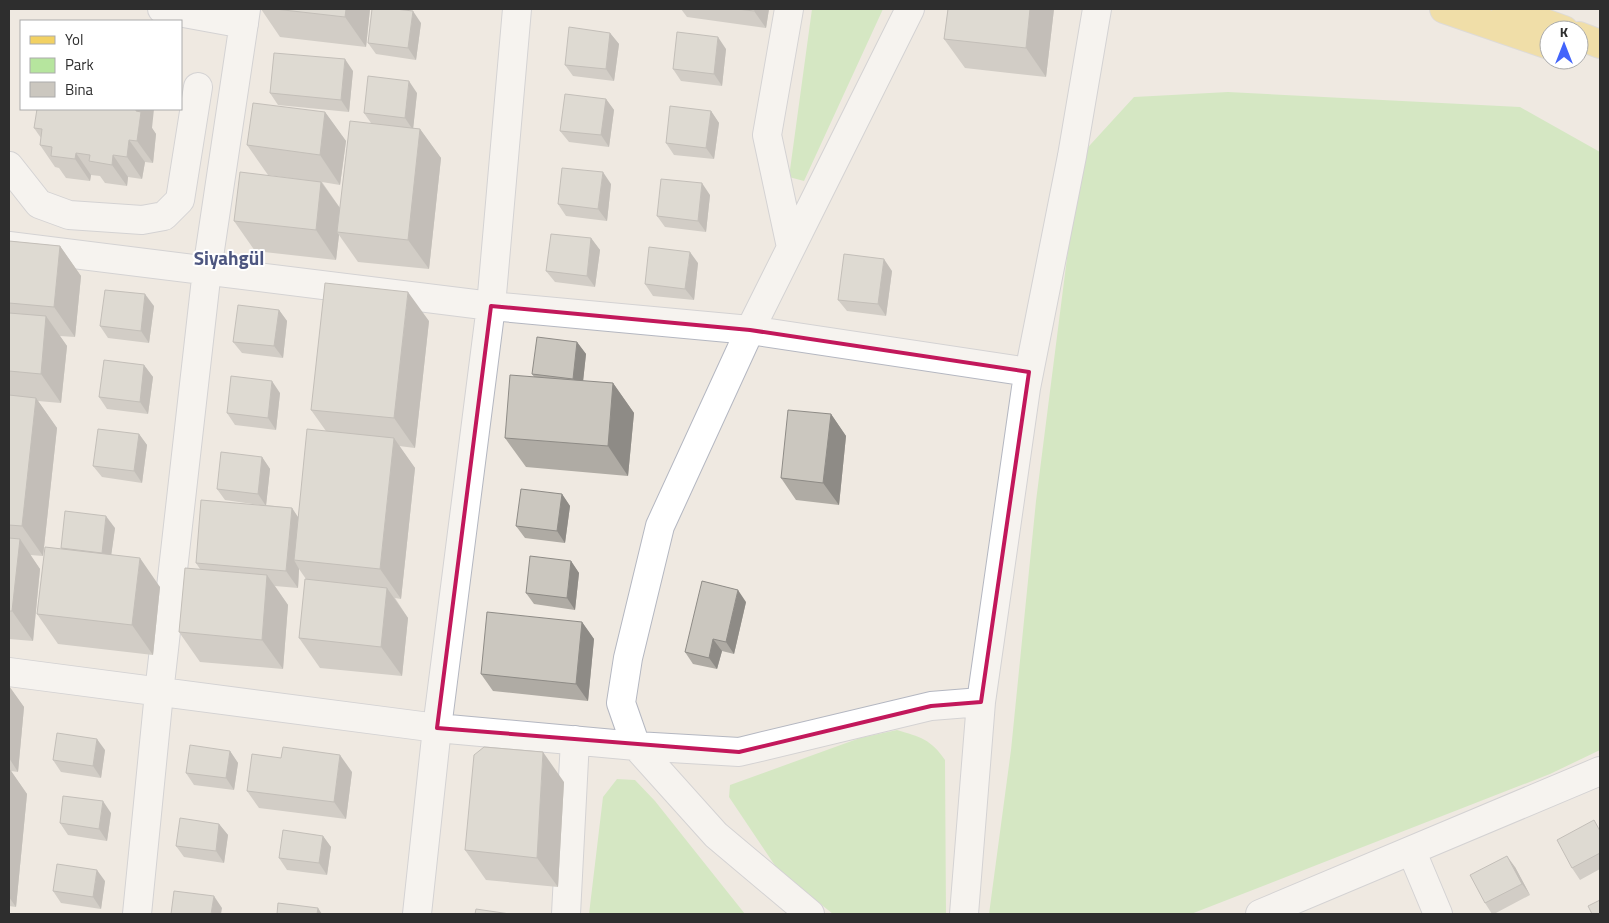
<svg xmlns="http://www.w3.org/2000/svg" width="1609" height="923" font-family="'Titillium Web',sans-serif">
<rect width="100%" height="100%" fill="#efe9e1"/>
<path fill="#b6e59e" d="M812 9H883L804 181 789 177Z
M1228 92 1520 107 1600 152V750L1550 774 1191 914H989L1011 750 1036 501 1080 156 1134 97Z
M897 730C920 737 931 739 945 760L946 914H833L778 870 729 797 730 785 860 738Z
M617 779 635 780 655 801 745 914H589L603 797Z"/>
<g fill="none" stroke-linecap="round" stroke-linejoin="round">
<g stroke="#b4b7c1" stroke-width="30">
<path id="minor" d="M162 9 244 24
M789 9 767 135 791 247
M9 166 39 204 69 215 142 220 164 216 180 200 198 87
M9 246 491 306 750 330 1029 372
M9 672 437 728 636 746 739 752 931 706 981 702
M1412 852 1438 914
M137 914 159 693 207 270 246 9
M417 914 437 728 491 306 517 9
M566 914 575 740
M810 914 716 835 636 746 621 703 628 658 660 526 750 330 910 9
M964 914 981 702 1026 388 1072 156 1097 9
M1260 914 1600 771"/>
</g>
<g stroke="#c9c9c9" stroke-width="30">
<path id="major" d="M1444 9 1549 45
M1506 9 1564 30
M1579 36 1600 44"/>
</g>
<use href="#minor" stroke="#fff" stroke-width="28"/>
<use href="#major" stroke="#f2d163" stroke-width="28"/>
</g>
<path fill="#afaba4" d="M261 9H370L366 47 280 37Z
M681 9H769L766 28 687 17Z
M948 9H1054L1046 77 965 68 944 39Z
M421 23 416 60 376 54 368 43Z
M610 33 619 44 614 81 573 76 565 65Z
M726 49 722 86 681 81 673 69Z
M353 71 349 112 278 105 270 93Z
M417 93 413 128 420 129 441 158 429 269 358 262 339 235 336 260 255 251 234 221 296 179 268 175 247 145 325 112 346 141 340 185 322 182 340 208 371 123 364 113Z
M606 99 614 110 609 147 569 142 560 131Z
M711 111 719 123 714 159 674 155 666 143Z
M34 128H152L156 134 153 163 145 162 142 179 128 177 127 186 105 183 100 176 91 175 90 181 66 178 59 168 55 167 40 145 41 138Z
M611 184 607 221 566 216 558 204Z
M710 195 706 232 665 227 657 216Z
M591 238 600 250 595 287 555 282 546 271Z
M9 241 60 246 81 276 75 337 60 336 67 346 61 403 38 401 57 428 43 556 30 555 40 569 33 641 9 639Z
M698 263 694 300 653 296 645 284Z
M892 271 886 316 847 311 838 300Z
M154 306 149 343 108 338 100 326Z
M279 310 287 321 283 358 242 353 233 342Z
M429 321 415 448 399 446 415 468 401 599 395 598 408 618 402 676 320 668 299 638 306 579 299 569 298 588 275 586 288 605 283 669 200 662 179 632 200 569 196 563 260 505 225 500 217 489 262 457 270 469 266 505 292 508 298 517 326 431 311 410Z
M577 342 586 354 583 381 613 383 634 413 628 476 526 467 505 438 534 377 532 374Z
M144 365 153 377 148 414 107 409 99 397Z
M280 393 276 430 235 425 227 413Z
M831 414 846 436 839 505 796 500 781 478Z
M139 434 147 445 142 483 102 477 93 466Z
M562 494 570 506 565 543 525 538 516 526Z
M115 528 111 555 160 587 153 655 58 644 37 614 62 549 61 548Z
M571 561 579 573 575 610 534 604 526 593Z
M746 602 734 654 722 651 717 669 693 664 685 652Z
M582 622 594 639 588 701 493 691 481 674Z
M9 686 24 707 18 772 11 771 27 794 16 907 9 906Z
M105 750 101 778 61 772 53 760Z
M230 751 238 763 234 790 194 785 186 773Z
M352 772 346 819 259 808 247 791Z
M564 782 558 887 486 880 465 850Z
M111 813 107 841 68 835 60 823Z
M219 824 228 835 224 863 184 857 176 846Z
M1600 829V869L1580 880 1572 868Z
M323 836 331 847 327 875 287 870 279 858Z
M1515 867 1530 895 1494 914H1492L1485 903Z
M105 881 101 909 61 903 53 891Z"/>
<path fill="#8e8b86" d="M346 9H370L366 47 345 17Z
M755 9H769L766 28 754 11Z
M1030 9H1054L1046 77 1026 48Z
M413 11 421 23 416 60 408 48Z
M610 33 619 44 614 81 606 69Z
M718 37 726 49 722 86 714 74Z
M345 59 353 71 349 112 341 100Z
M409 81 417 93 413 130 405 118Z
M606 99 614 110 609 147 601 135Z
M136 109H154L152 128 156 134 153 163 137 141Z
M711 111 719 123 714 159 706 148Z
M325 112 346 141 340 185 320 155Z
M420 129 441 158 429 269 408 240Z
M129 140 145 162 142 179 127 157Z
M76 153 91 175 90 181 75 159Z
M113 155 128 177 127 186 112 165Z
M603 172 611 184 607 221 598 209Z
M321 182 342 211 337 232 339 235 336 260 316 230Z
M702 183 710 195 706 232 698 221Z
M591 238 600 250 595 287 587 276Z
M60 246 81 276 75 337 54 307Z
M690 252 698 263 694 300 685 289Z
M884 259 892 271 886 316 878 304Z
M408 292 429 321 415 448 394 418Z
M145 294 154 306 149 343 141 331Z
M279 310 287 321 283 358 274 346Z
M46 316 67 346 61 403 41 374Z
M577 342 586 354 582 391 573 379Z
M144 365 153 377 148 414 140 402Z
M272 381 280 393 276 430 268 418Z
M613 383 634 413 628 476 608 446Z
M36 398 57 428 43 556 22 526Z
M831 414 846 436 839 505 823 483Z
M139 434 147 445 142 483 134 471Z
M394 438 415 468 401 599 380 569Z
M262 457 270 469 266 506 258 494Z
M562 494 570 506 565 543 557 531Z
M292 508 303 525 294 560 299 569 298 588 286 571Z
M106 516 115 528 110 564 102 553Z
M20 539 40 569 33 641 12 611Z
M140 558 160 587 153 655 132 625Z
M571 561 579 573 575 610 567 598Z
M267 575 288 605 283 669 262 640Z
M387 588 408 618 402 676 381 647Z
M738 590 746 602 734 654 726 642Z
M582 622 594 639 588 701 576 684Z
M713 639 722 651 717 669 709 658Z
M9 686 24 707 18 772 9 758Z
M97 739 105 750 101 778 93 766Z
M230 751 238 763 234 790 226 778Z
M543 752 564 782 558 887 537 858Z
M340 755 352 772 346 819 334 802Z
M9 768 27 794 16 907 9 897Z
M103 801 111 813 107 841 99 829Z
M219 824 228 835 224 863 216 851Z
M323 836 331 847 327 875 319 863Z
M1507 856 1515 867 1530 895 1522 884Z
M97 870 105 881 101 909 93 897Z
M214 896 222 908 221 914H211Z
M318 908 322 914H317Z"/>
<path fill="#cbc7bf" stroke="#8e8b86" d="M275 9H346L345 17Z
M372 9H395L413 11 408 48 368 43Z
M737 9H755L754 11Z
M948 9H1030L1026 48 944 39Z
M569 27 610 33 606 69 565 65Z
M677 32 718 37 714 74 673 69Z
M274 53 345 59 341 100 270 93Z
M368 76 409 81 405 118 364 113Z
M565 94 606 99 601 135 560 131Z
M253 103 325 112 320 155 247 145Z
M670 106 711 111 706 148 666 143Z
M37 109H136V111L141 112 137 141 129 140 127 157 113 155 112 165 89 161 90 155 76 153 75 159 51 156 52 147 40 145 42 129 34 128Z
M350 121 420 129 408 240 337 232Z
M562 168 603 172 598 209 558 204Z
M240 172 321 182 316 230 234 221Z
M661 179 702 183 698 221 657 216Z
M551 234 591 238 587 276 546 271Z
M9 241 60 246 54 307 9 303Z
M649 247 690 252 685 289 645 284Z
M844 254 884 259 878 304 838 300Z
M325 283 408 292 394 418 311 410Z
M105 290 145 294 141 331 100 326Z
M238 305 279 310 274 346 233 342Z
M9 313 46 316 41 374 9 371Z
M537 337 577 342 573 379 532 374Z
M104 360 144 365 140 402 99 397Z
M510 375 613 383 608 446 505 438Z
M231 376 272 381 268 418 227 413Z
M9 395 36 398 22 526 9 525Z
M788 410 831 414 823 483 781 478Z
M98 429 139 434 134 471 93 466Z
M307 429 394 438 380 569 294 560Z
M221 452 262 457 258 494 217 489Z
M521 489 562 494 557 531 516 526Z
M201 500 292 508 286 571 196 563Z
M65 511 106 516 102 553 61 548Z
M9 538 20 539 12 611H9Z
M45 547 140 558 132 625 37 614Z
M530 556 571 561 567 598 526 593Z
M185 568 267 575 262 640 179 632Z
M305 579 387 588 381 647 299 638Z
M702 581 738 590 726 642 713 639 709 658 685 652Z
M487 612 582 622 576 684 481 674Z
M57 733 97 739 93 766 53 760Z
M190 745 230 751 226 778 186 773Z
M283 747 340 755 334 802 247 791 252 754 281 758Z
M484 747 543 752 537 858 465 850 474 755Z
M63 796 103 801 99 829 60 823Z
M180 818 219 824 216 851 176 846Z
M1594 820 1600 831V853L1572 868 1557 840Z
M283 830 323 836 319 863 279 858Z
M1507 856 1522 884 1485 903 1470 875Z
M57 864 97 870 93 897 53 891Z
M174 891 214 896 211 914H171Z
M1600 900V914H1592L1588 906Z
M278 903 318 908 317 914H277Z
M476 909 510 914H475Z"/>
<path d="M0 0H1609V923H0ZM491 306 750 330 1029 372 981 702 931 706 739 752 437 728Z" fill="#efe9e1" fill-opacity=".55" fill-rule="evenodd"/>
<path fill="none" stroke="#c2185b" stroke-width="4" stroke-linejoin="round" d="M491 306 750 330 1029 372 981 702 931 706 739 752 437 728Z"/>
<g text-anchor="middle" stroke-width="4" stroke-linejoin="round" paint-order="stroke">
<g font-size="19" font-weight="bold" fill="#4d5680" stroke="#fff">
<text x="229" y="265">Siyahgül</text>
</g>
</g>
<rect width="1609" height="923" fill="none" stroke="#2e2e2e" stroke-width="20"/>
<rect x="20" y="20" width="162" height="90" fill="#ffffff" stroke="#ababab"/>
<rect x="30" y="36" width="25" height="8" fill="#f2d163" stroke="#ababab"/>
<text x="65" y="45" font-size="15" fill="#2e2e2e">Yol</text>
<rect x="30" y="58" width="25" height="15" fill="#b6e59e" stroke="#ababab"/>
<text x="65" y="70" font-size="15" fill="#2e2e2e">Park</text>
<rect x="30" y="82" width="25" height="15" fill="#cbc7bf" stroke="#ababab"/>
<text x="65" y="95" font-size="15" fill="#2e2e2e">Bina</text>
<g transform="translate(1564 45)"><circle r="24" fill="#ffffff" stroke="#ababab"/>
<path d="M0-4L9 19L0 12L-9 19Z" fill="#4264fb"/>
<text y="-8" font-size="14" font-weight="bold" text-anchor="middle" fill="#2e2e2e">K</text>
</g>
</svg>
